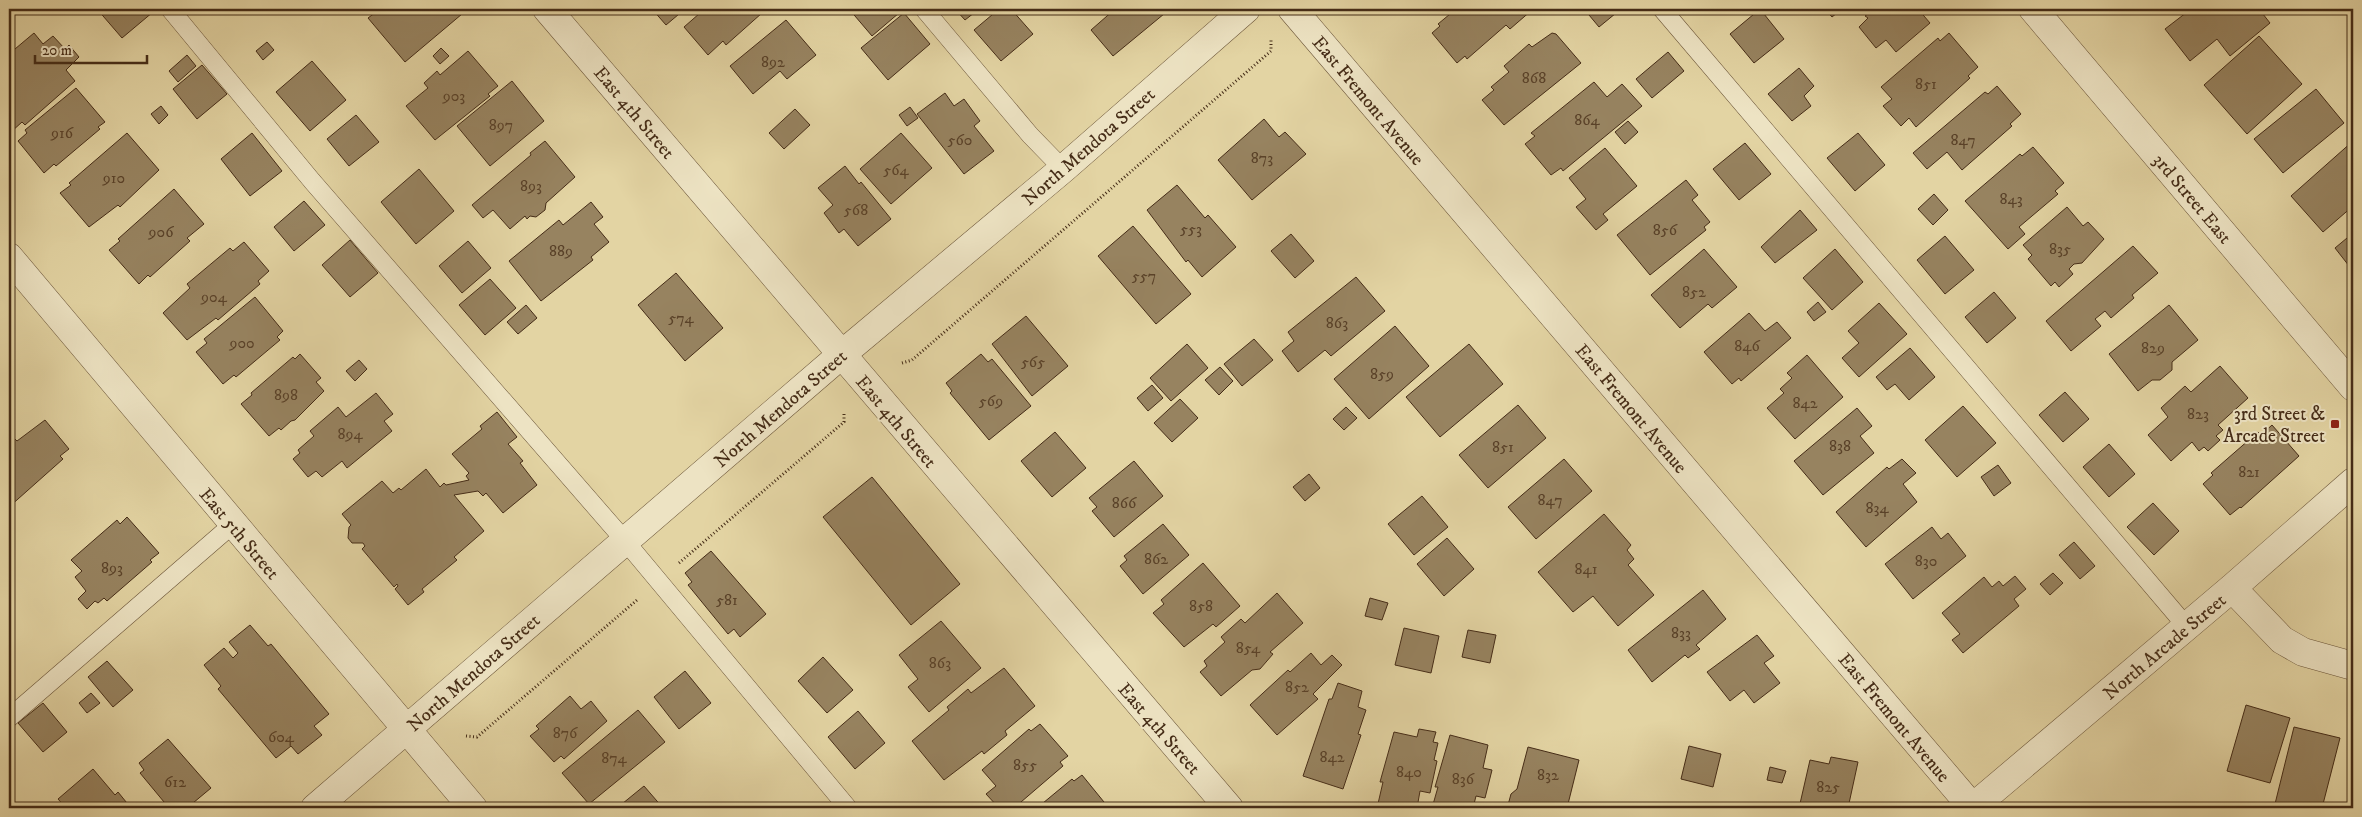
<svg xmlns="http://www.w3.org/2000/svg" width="2362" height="817" font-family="'IM FELL DW Pica',serif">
<rect width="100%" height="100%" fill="#e3d4a3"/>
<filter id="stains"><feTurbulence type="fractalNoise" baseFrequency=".004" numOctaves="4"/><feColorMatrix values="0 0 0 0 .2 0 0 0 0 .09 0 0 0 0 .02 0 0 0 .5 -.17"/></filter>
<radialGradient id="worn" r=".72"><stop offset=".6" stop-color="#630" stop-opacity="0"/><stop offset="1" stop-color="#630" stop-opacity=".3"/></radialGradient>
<path fill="#978360" stroke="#452c17" d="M97 9H151L153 12 122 38Z
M380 9H458L462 14 405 62 368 18Z
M652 9H685L666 25Z
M697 9H758L762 13 726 45 723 41 708 55 684 27 700 13Z
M849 9H895L899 13 872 36Z
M955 9H979L965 20Z
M999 9H1011L1033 34 1001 61 974 30Z
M1115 9H1170L1113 56 1091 30Z
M1456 9H1532V10L1510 29 1506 25 1467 59 1465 56 1457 63 1432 33 1440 26 1438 24Z
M1584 9H1621L1599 27Z
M1760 9 1784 39 1754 63 1730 34Z
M1825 9H1842L1832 17Z
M1874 9H1918L1930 23 1896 52 1886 40 1876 48 1859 27 1868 18 1865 16Z
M2191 9H2259L2270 23 2230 56 2217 39 2190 61 2165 29Z
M904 13 930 44 888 80 861 48Z
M786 20 816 55 787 79 780 71 753 94 730 66Z
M34 33 43 44 53 36 65 49 69 45 79 57 66 70 75 81 25 125 22 122 11 132 9 129V54Z
M1552 33 1556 34 1581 63 1504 125 1482 100 1494 90 1491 87 1509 72 1504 66 1529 44 1532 47Z
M1949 33 1978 67 1968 76 1970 78 1916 127 1909 118 1901 126 1883 106 1892 99 1881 87 1938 38 1940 41Z
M2259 36 2302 84 2247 134 2204 85Z
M267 42 274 50 263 60 256 51Z
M441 48 449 56 440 64 433 56Z
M468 51 498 86 488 94 490 96 435 140 406 106 428 88 424 83 437 71 440 75Z
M1668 52 1684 71 1652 98 1636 79Z
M187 55 196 66 178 82 169 71Z
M312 61 346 100 310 131 276 92Z
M202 65 227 94 197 119 173 89Z
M1799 68 1814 86 1804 96 1811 106 1792 121 1768 94Z
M512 81 544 121 490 166 457 126Z
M1594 82 1607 97 1622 84 1642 106 1563 171 1561 168 1551 175 1525 144 1535 136 1531 133Z
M1997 86 2021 114 2010 124 2012 126 1962 170 1947 152 1927 169 1913 153 1985 92 1988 94Z
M76 88 105 122 98 127 100 129 56 166 54 164 44 173 18 141 27 133 25 130Z
M2316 89 2344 123 2283 173 2254 139Z
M945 93 954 106 964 99 980 121 974 126 994 151 964 174 917 114Z
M161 106 168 115 159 124 151 114Z
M910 107 918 118 907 126 899 115Z
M795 109 810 125 784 149 769 133Z
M356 115 379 142 349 166 327 139Z
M1264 119 1279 137 1285 132 1306 154 1252 200 1218 160Z
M1628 121 1638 132 1625 144 1615 132Z
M127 133 159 170 120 207 118 205 89 227 60 193 71 185 69 183Z
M252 133 282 171 250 196 221 159Z
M901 133 932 168 891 204 860 169Z
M1858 133 1885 165 1855 191 1827 158Z
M545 141 575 177 546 203 545 210 536 217 530 216 527 219 525 216 510 229 493 210 483 218 472 205 531 155 530 153Z
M2353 141V206L2323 232 2291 196Z
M1745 143 1771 174 1739 200 1713 169Z
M2033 147 2064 183 2055 191 2058 194 2019 227 2025 234 2008 249 1965 201 2020 154 2022 156Z
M1605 148 1637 186 1603 214 1608 220 1596 230 1576 207 1586 199 1569 178Z
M845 166 859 184 861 182 891 219 858 246 844 229 839 233 824 213 833 205 818 188Z
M419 169 454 211 416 244 381 202Z
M1686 180 1698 195 1692 200 1710 222 1704 227 1706 230 1650 275 1617 235Z
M1177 185 1205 218 1208 215 1236 247 1202 277 1188 260 1186 262 1147 210Z
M174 189 204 224 187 238 190 241 150 277 148 275 139 284 109 250 120 241 118 239Z
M1934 194 1948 210 1933 225 1918 209Z
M304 201 325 225 294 251 274 227Z
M591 202 603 217 594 224 609 242 591 257 593 260 541 301 509 261 559 220 563 225Z
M2067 207 2083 226 2088 222 2104 239 2082 263 2074 264 2069 269 2073 274 2059 287 2055 282 2051 286 2028 259 2032 255 2023 245Z
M1800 210 1817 230 1775 263 1761 247Z
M1133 226 1191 294 1156 324 1098 256Z
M2353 233V271L2335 248Z
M1291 234 1314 261 1295 278 1271 251Z
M1945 236 1974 270 1945 294 1917 260Z
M350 240 378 273 350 297 322 265Z
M468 241 491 268 462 293 439 266Z
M244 242 269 271 258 281 260 284 218 320 216 318 187 340 163 313 190 288 187 284 230 248 233 251Z
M2133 246 2158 273 2132 295 2134 298 2111 318 2105 311 2095 319 2101 326 2071 351 2046 321Z
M1704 249 1737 287 1712 308 1708 304 1680 328 1651 295Z
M1835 249 1863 282 1832 310 1803 278Z
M676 273 723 328 685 361 638 305Z
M1356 277 1385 311 1331 356 1325 350 1298 372 1282 351 1294 341 1288 332Z
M490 279 516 308 485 335 459 305Z
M1994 292 2016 318 1987 343 1965 317Z
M255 297 283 331 277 337 280 340 236 377 234 375 223 384 196 352 207 343 204 339Z
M1818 302 1826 312 1814 321 1807 312Z
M1879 303 1907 334 1859 377 1842 358 1859 343 1848 331Z
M526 305 537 318 518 334 507 322Z
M2169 305 2198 340 2172 362V370L2160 380H2152L2138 391 2109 354Z
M1749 313 1765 331 1777 322 1791 338 1741 381 1739 378 1732 384 1704 352Z
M1026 316 1068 366 1032 396 992 344Z
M1395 326 1429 366 1369 419 1334 379Z
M1254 339 1273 360 1242 386 1224 364Z
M1187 344 1208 368 1171 401 1150 378Z
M1469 344 1503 384 1440 437 1406 397Z
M1910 348 1935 377 1909 400 1895 384 1887 390 1876 377Z
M300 354 321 378 316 382 324 391 295 420 291 421 281 430 279 428 269 436 241 404 252 395 251 393 293 357 295 359Z
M981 354 988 362 992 359 1031 406 989 440 950 393 952 391 946 383Z
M1807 355 1843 397 1795 439 1767 408 1784 393 1780 389 1792 378 1787 373Z
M359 360 367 369 355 381 346 371Z
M2220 366 2248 398 2218 425 2223 430 2216 436 2220 440 2208 451 2204 447 2199 451 2192 442 2171 461 2148 435 2168 417 2161 408 2185 386 2191 392Z
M1220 367 1233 381 1219 395 1205 380Z
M1152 385 1163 398 1148 411 1137 398Z
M2065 392 2089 419 2063 442 2039 415Z
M376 393 393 414 384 421 392 431 347 468 342 461 322 477 316 471 308 477 293 459 300 453 298 450 314 436 310 431 338 407 346 417Z
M1180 399 1198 418 1172 442 1154 423Z
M1518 405 1546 438 1488 488 1459 455Z
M1963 406 1996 443 1957 477 1925 440Z
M1346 407 1357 418 1344 430 1333 419Z
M1857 408 1872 426 1860 436 1874 453 1823 495 1794 461Z
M497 412 517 437 508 444 523 461 520 463 537 485 503 513 486 493 483 496 478 491 454 495 484 531 454 557 457 560 422 589 424 592 408 605 395 589 398 586 397 584 394 587 362 549 365 546 363 543H352L348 538 349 527 351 525 342 514 382 481 393 493 399 488 401 490 426 469 440 487 444 483 446 485 469 480 466 476 469 473 452 454 482 429 480 426Z
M45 420 69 449 60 456 63 459 9 507V437L11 435 17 441Z
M2272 425 2299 456 2241 508 2240 507 2230 515 2203 484 2213 475 2211 473 2258 432 2261 435Z
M1055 432 1086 468 1052 497 1021 461Z
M2109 444 2135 474 2109 497 2083 467Z
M1564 459 1592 491 1536 539 1508 507Z
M1902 459 1916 473 1903 484 1917 502 1866 547 1836 512 1887 467 1889 469Z
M1134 461 1163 496 1114 537 1092 511 1097 507 1089 498Z
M1998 465 2011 483 1994 496 1981 477Z
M1309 474 1320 488 1305 501 1293 487Z
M872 477 960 584 911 625 823 517Z
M1422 496 1448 527 1414 555 1388 524Z
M2153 503 2179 531 2154 555 2127 527Z
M1604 514 1631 545 1627 550 1634 559 1628 565 1654 595 1618 626 1593 596 1573 612 1538 572Z
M127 517 159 553 150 560 152 562 107 601 104 598 98 603 95 601 87 609 78 599 86 591 75 577 82 571 71 560 117 520 120 524Z
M1163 524 1189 555 1143 594 1120 566 1127 560 1124 556Z
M1932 527 1941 539 1948 533 1966 556 1913 599 1885 564Z
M1447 538 1474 569 1444 596 1417 564Z
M2074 542 2095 566 2080 579 2059 555Z
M711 551 766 614 740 637 734 629 728 634 688 585 692 582 685 573Z
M1203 563 1240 606 1216 627 1213 624 1184 647 1153 613 1164 604 1161 600Z
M2053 573 2063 583 2050 595 2040 584Z
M2015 576 2026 589 2014 599 2019 606 1963 653 1952 640 1960 634 1942 613 1984 577 1992 587 1999 581 2003 586Z
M1703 590 1726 619 1696 645 1700 649 1688 658 1685 655 1652 682 1628 650Z
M1277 593 1303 623 1270 652 1273 654 1260 669 1252 670 1221 696 1200 672 1207 666 1204 661 1225 642 1221 637 1241 619 1245 623Z
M1370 598 1388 603 1382 620 1365 616Z
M941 621 981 668 929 712 908 687 918 679 899 655Z
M250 625 268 646 271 644 329 714 314 726 322 735 298 754 291 746 276 758 218 689 221 686 204 665 224 648 233 658 238 653 229 642Z
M1404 628 1439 636 1431 673 1395 665Z
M1468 630 1496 635 1490 663 1462 657Z
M1757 635 1774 656 1764 663 1780 683 1754 703 1744 690 1730 701 1707 672Z
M1311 653 1321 665 1332 655 1342 665 1313 694 1318 699 1277 735 1250 705 1288 670 1290 672Z
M823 657 853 690 827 713 798 681Z
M107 661 133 690 113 707 88 677Z
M1004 668 1035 706 1005 731 1007 735 984 754 982 751 944 780 912 741 949 710 947 707 968 689 971 693Z
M685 671 711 703 679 729 654 697Z
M1338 683 1362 691 1358 707 1366 710 1358 734 1361 735 1343 789 1303 776 1329 699H1332Z
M91 693 100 703 87 713 79 703Z
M570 696 581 709 591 701 607 721 564 759 561 756 554 762 530 736 539 729 536 726Z
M43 703 67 732 43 752 18 723Z
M2246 705 2290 718 2270 783 2227 771Z
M638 710 665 742 589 804 562 773Z
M858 711 885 743 855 769 828 737Z
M1040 724 1068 756 1060 762 1063 766 1014 808H999L986 794 996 786 982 770 1029 729 1031 731Z
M2294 727 2340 738 2322 808H2274Z
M1419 729 1436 732 1433 742 1438 743 1434 760 1437 761 1430 793 1420 791 1417 808H1377L1383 782H1380L1394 732 1417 737Z
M1450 735 1488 745 1483 768 1492 770 1485 798 1476 796 1473 808H1432L1438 787H1435Z
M168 739 211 788 187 808H169L140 773 144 770 139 763Z
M1689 746 1721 754 1713 787 1681 779Z
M1528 747 1579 760 1567 808H1510L1508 805 1511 794 1517 789Z
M1831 757 1858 762 1848 808H1799L1810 760 1829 764Z
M1770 767 1786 771 1782 783 1767 780Z
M93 769 115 795 118 792 131 808H66L58 799Z
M1082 775 1104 802 1098 808H1037L1072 779 1074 781Z
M644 786 663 808H617Z"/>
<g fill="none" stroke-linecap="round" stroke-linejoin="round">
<g stroke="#6c563a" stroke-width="19">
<path id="service" d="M170 9 312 181 626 542 848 808
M924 9 1030 135 1063 169
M1662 9 2187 627
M9 718 232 525"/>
</g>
<g stroke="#6c563a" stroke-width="29">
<path id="minor" d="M547 9 1229 808
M1292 9 1973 808
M9 257 473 808
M2232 588 2282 640 2303 652 2353 666
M315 808 841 355 1063 169 1246 9
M1972 808 2232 588 2353 482"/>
</g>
<g stroke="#6c563a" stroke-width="29">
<path id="tertiary" d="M2033 9 2353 387"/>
</g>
<path stroke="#452c17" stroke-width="3" stroke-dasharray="1 2.5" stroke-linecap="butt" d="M902 363 912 360 1271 51V40
M679 563 844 422V412
M466 736 477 737 637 600"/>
<use href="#service" stroke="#ede3c3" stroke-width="18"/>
<use href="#minor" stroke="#ede3c3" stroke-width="28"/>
<use href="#tertiary" stroke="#ede3c3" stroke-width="28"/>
</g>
<rect fill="#8f2418" stroke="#ede3c3" stroke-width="2" x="2330" y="419" width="10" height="10" rx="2.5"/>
<g text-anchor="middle" stroke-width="4" stroke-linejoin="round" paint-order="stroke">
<g font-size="16" fill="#5a4229">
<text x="773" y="67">892</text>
<text x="1534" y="83">868</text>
<text x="1926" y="89">851</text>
<text x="454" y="101">903</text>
<text x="1587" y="125">864</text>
<text x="501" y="130">897</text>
<text x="62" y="138">916</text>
<text x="960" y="145">560</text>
<text x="1963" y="145">847</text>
<text x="1262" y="163">873</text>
<text x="896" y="175">564</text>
<text x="114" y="183">910</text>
<text x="531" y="191">893</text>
<text x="2011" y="204">843</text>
<text x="856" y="215">568</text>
<text x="1191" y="234">553</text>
<text x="1665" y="235">856</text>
<text x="161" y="237">906</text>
<text x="2060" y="254">835</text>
<text x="561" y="256">889</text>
<text x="1144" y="281">557</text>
<text x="1694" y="297">852</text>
<text x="214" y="302">904</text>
<text x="681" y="323">574</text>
<text x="1337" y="328">863</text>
<text x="242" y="348">900</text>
<text x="1747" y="351">846</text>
<text x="2153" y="353">829</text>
<text x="1033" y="367">565</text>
<text x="1382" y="379">859</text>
<text x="286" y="400">898</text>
<text x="991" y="406">569</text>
<text x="1805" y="408">842</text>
<text x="2198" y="419">823</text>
<text x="350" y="439">894</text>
<text x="1840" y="451">838</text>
<text x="1503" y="452">851</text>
<text x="2249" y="477">821</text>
<text x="1550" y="505">847</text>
<text x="1124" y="508">866</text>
<text x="1877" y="513">834</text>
<text x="1156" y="564">862</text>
<text x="1926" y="566">830</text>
<text x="112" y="573">893</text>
<text x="1586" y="574">841</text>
<text x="727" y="605">581</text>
<text x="1201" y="611">858</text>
<text x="1681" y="638">833</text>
<text x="1248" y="653">854</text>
<text x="940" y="668">863</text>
<text x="1297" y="692">852</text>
<text x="565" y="738">876</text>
<text x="281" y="742">604</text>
<text x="1332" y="762">842</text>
<text x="614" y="763">874</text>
<text x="1025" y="770">855</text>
<text x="1409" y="777">840</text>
<text x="1548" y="780">832</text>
<text x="1463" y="784">836</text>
<text x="175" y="787">612</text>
<text x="1828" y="792">825</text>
</g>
<g font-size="19" fill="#452c17" stroke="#ede3c3">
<text transform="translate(1369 100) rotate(50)" y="7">East Fremont Avenue</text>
<text transform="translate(635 112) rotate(50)" y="7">East 4th Street</text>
<text transform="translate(1088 146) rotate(-41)" y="7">North Mendota Street</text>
<text transform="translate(2193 198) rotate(50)" y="7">3rd Street East</text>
<text transform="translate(780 408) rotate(-41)" y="7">North Mendota Street</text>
<text transform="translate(1632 408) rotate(50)" y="7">East Fremont Avenue</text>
<text transform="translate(897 421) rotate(50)" y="7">East 4th Street</text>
<text transform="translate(240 533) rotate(50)" y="7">East 5th Street</text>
<text transform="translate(2164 646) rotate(-40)" y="7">North Arcade Street</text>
<text transform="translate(473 672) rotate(-41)" y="7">North Mendota Street</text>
<text transform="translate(1895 717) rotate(50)" y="7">East Fremont Avenue</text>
<text transform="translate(1160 728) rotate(49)" y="7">East 4th Street</text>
</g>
<g font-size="19" fill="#452c17" stroke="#ede3c3" text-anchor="end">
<text x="2325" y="420">3rd Street &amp;<tspan x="2325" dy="22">Arcade Street</tspan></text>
</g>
</g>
<rect width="2362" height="817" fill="none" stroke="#e3d4a3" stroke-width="30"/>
<rect x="10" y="10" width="2342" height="797" fill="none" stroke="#452c17" stroke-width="2.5"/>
<rect x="15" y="15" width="2332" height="787" fill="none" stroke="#452c17"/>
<path d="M35 55v8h112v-8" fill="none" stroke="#452c17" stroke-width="2.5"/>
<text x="42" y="55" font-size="15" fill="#452c17" stroke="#ede3c3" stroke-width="4" paint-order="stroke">20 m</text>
<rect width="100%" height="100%" filter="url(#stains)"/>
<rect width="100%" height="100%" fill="url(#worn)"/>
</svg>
